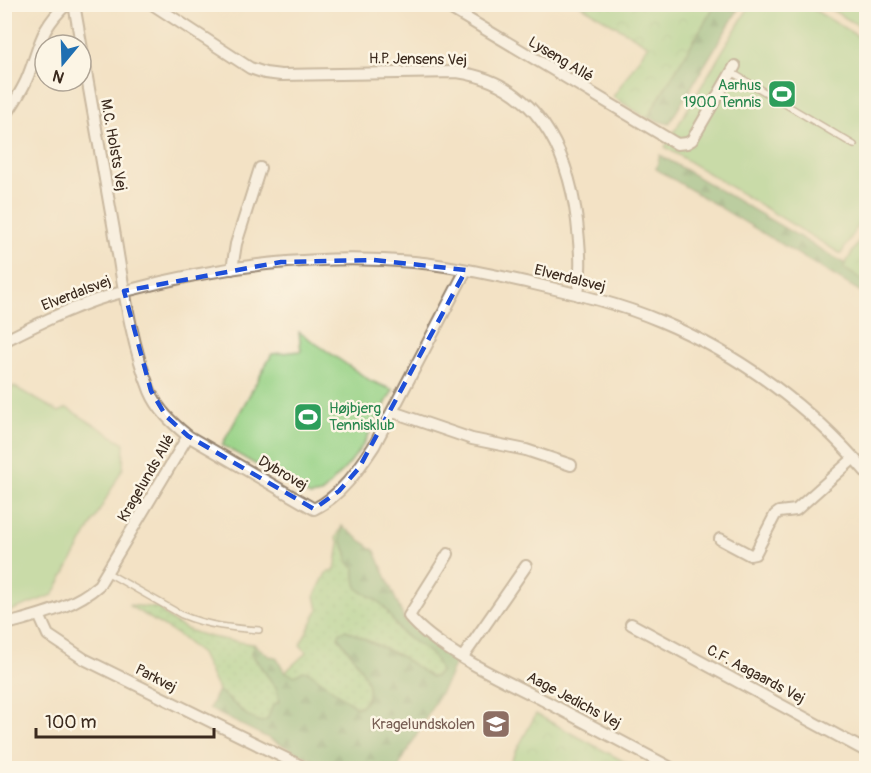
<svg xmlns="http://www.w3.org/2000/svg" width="871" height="773" font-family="Pangolin,sans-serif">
<defs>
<pattern id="grass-dots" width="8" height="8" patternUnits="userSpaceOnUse" patternTransform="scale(1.5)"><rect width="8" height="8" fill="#97d286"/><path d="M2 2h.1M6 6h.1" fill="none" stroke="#83b473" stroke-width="1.8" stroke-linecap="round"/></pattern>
<pattern id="forest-firs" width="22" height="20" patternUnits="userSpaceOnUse" patternTransform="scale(1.5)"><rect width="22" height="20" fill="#79b473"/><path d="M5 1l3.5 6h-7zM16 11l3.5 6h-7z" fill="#64935e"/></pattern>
<pattern id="park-crowns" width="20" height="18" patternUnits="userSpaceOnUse" patternTransform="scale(1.5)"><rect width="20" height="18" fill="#97d286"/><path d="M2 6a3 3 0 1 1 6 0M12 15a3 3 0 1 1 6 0" fill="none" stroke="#83b473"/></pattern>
</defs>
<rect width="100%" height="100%" fill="#fcf5e5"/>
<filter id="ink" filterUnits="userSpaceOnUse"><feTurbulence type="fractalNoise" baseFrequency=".0167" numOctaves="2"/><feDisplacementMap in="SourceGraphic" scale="12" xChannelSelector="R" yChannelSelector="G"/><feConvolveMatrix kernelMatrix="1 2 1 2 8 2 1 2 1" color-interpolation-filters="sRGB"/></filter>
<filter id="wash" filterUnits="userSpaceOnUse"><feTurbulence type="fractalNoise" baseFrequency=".008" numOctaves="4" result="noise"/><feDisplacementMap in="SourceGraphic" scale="24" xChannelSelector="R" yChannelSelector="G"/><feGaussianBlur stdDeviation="1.35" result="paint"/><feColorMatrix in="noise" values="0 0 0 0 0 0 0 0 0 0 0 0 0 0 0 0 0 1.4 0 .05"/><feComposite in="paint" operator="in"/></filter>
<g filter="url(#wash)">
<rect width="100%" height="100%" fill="#f3e2c5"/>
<path fill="url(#grass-dots)" stroke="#697e52" stroke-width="1.5" d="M342 526 341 540 347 552V559L355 568C354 596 365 589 380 603 388 609 392 622 399 630 415 647 435 647 440 672L435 677H431L400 656 346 630 338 637C350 653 387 694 357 708L285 672 307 652 300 645 318 610 315 595 326 573 335 570 339 543 336 538Z
M128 605 158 608C181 636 220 639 254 644L251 653 277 689 279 702 273 705 267 720 261 722 249 717 218 690 201 654 178 635Z"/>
<path fill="url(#forest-firs)" stroke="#5a6f48" stroke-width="1.5" d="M715 5H741L669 124 647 118Z
M660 155 866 276V295L656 169Z
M342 526 375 551 405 621 436 647 456 660 448 679 398 768H329L209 709 218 690 249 717 261 722 267 720 273 705 279 702 277 689 251 653 254 644 269 656 276 657 285 672 295 676 303 671 309 672 357 708C387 694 350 652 338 637L340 632 346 630 400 656 431 677H435L440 672C435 647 414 647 399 629 392 621 388 609 380 603 363 588 354 598 355 568L348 563 347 552 341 540Z"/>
<path fill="url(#park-crowns)" stroke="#697e52" stroke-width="1.5" d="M580 5H715L647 118 613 97 648 45Z
M823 5H866V30Z
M866 229V282L843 268Z
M536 714 636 768H507Z"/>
<path fill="#97d286" stroke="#697e52" stroke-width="1.5" d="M750 5H806L866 41V212L841 254 665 147Z
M299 332 371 381 393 390 363 445 349 464 321 494 310 496 222 445 272 354 301 351Z
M13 386 59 412 67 408 124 443 123 468 53 595 5 613 4 401Z"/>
</g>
<g filter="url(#ink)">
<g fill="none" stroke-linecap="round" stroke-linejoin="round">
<g stroke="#978672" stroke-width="8">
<path id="lane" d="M731 72 854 145
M108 573 182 615C208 626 232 628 259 630"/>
</g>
<g stroke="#978672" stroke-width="14">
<path id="street" d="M152 4 250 68 265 73 281 75 457 72C536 83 568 149 577 221 580 249 582 266 578 295
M443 4 677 144 687 143 692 140 735 66
M4 118C12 106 20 94 26 81 40 49 38 30 67 4
M232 269 236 244 260 168
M4 341C43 321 83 302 126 291 218 266 319 253 414 262 454 266 494 275 534 284 577 294 620 304 660 321 739 354 811 407 866 472
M393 412 472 439 526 450 571 465
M188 436 314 509C341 496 358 470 374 446L466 270
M720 539 750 555 755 554 775 515 779 512 796 510 854 458
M448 554 409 616C437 650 505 681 545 701 587 723 629 746 671 768
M39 615 48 635 84 659 305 768
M631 624 866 751
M4 625C38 615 73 608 99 585L188 436C172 423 158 410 150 391 130 341 123 283 114 230 101 155 88 80 74 4
M463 657 526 566"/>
</g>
<use href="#lane" stroke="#fff" stroke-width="5"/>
<use href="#street" stroke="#fff" stroke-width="10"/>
</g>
</g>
<path d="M0 0H871V773H0ZM374 260 466 270 359 468 339 491 314 509 188 436 166 416 151 391 124 291 281 262Z" fill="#f3e2c5" fill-opacity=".55" fill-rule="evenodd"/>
<path fill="none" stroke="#1d4ed8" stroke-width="4.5" stroke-dasharray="12 8" stroke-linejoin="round" d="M374 260 466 270 359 468 339 491 314 509 188 436 166 416 151 391 124 291 281 262Z"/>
<defs>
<g id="stadium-square" transform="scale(1.5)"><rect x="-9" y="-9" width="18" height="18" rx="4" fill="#2e9e5b" stroke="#fcf5e5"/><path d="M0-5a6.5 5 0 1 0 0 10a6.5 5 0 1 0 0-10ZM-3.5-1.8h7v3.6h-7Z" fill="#fff"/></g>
<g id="school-square" transform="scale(1.5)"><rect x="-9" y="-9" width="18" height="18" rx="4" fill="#8d6e63" stroke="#fcf5e5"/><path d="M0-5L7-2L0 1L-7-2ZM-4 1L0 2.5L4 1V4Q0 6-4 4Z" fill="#fff"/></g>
</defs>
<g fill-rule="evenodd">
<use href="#stadium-square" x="782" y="94"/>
<use href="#stadium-square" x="308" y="417"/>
<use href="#school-square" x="496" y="724"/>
</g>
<g text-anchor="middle" stroke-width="5" stroke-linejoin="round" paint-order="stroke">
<g font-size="15" fill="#3b2a1e" stroke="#fcf5e5">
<text transform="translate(418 59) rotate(1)" y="5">H.P. Jensens Vej</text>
<text transform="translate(561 59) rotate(31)" y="5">Lyseng Allé</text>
<text transform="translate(114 145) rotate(80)" y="5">M.C. Holsts Vej</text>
<text transform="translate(570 278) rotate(14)" y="5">Elverdalsvej</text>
<text transform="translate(76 293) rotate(-21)" y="5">Elverdalsvej</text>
<text transform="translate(283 473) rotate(30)" y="5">Dybrovej</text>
<text transform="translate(146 478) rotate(-60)" y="5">Kragelunds Allé</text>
<text transform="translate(756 674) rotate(28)" y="5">C.F. Aagaards Vej</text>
<text transform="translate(156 678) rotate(27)" y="5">Parkvej</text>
<text transform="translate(574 700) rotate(28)" y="5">Aage Jedichs Vej</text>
</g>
<g font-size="15" fill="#27864d" stroke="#fcf5e5" text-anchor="end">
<text x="761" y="90">Aarhus<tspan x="761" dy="17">1900 Tennis</tspan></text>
<text x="329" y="413" text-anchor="start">Højbjerg<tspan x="329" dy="17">Tennisklub</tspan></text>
</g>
<g font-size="15" fill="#785e54" stroke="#fcf5e5" text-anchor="end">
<text x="475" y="729">Kragelundskolen</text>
</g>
</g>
<rect width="871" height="773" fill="none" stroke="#fcf5e5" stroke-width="24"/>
<g transform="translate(63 63) rotate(199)"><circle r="28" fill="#fcf5e5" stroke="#afa495" stroke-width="1.5"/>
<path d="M0-4.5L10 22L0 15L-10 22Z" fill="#1f6fb2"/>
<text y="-9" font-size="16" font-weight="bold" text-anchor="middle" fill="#3b2a1e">N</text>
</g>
<path d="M36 728v9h178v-9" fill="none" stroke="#3b2a1e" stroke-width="3"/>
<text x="45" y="728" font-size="18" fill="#3b2a1e" stroke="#fcf5e5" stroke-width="4.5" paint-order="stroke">100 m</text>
</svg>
